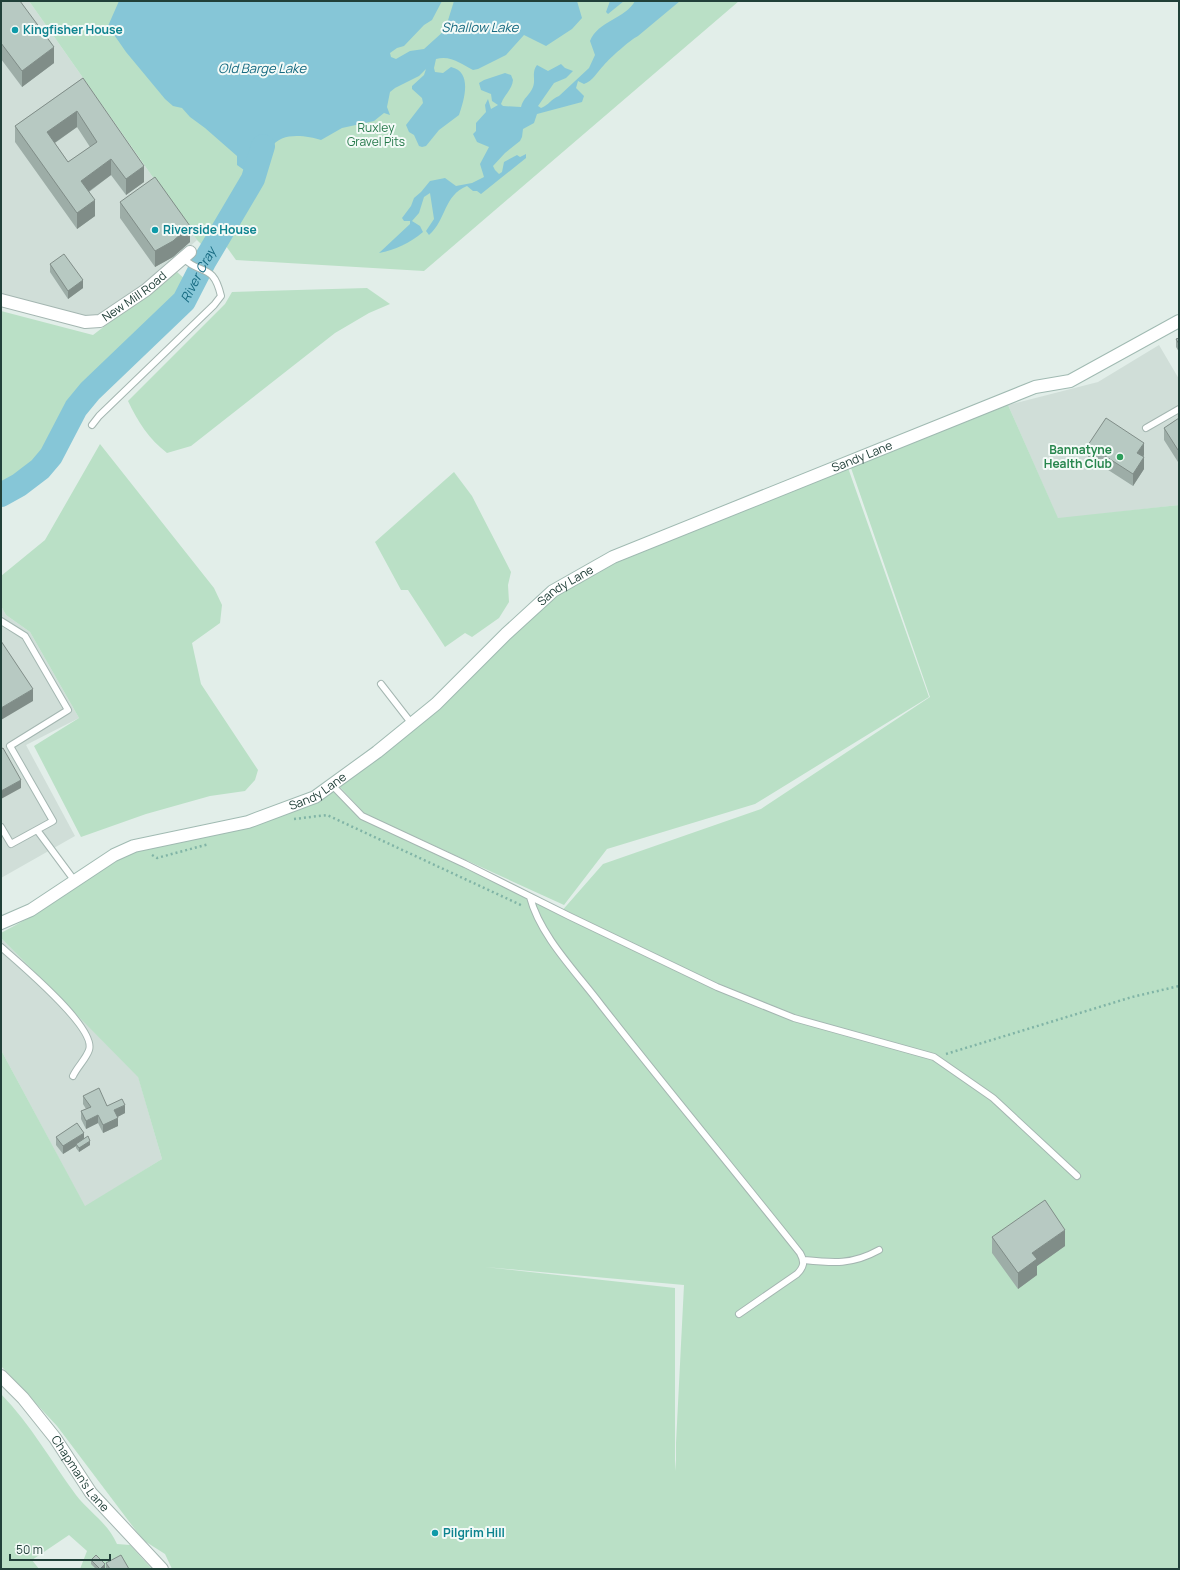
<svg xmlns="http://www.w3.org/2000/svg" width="1180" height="1570" font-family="Manrope,sans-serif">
<rect width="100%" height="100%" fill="#e2eee9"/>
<path fill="#d0ded8" d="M1 1H29L197 240 144 288 99 318 84 320 1 297Z
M1159 345 1179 379V505L1058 519 1008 405 1098 382Z
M1 606 6 615 30 632 79 718 26 745 75 836 1 878Z
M1 938 138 1076 162 1159 85 1207 1 1050Z"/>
<path fill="#bae0c6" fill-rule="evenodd" d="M29 1H739L424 271 236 260 213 228 205 248 197 240Z
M176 271 189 283 181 296 86 391 69 411 48 453 26 474 1 486V311L93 335Z
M367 288 390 304 369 313 335 333 191 446 167 453C149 439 138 422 128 401L225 304 232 292Z
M1008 405 1058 518 1179 505V1569H172L165 1554 143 1540 57 1426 1 1366V1050L85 1206 162 1159 138 1077 1 938V933L36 914 115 856 248 823 317 803 333 790 362 819 560 913 603 864 761 809 930 697 850 465ZM485 1267 684 1285 676 1443V1471L675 1460V1288Z
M100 444 214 588 222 605 220 623 192 643 201 684 258 770 255 780 245 791 210 796 146 814 81 837 34 746 79 718 30 632 6 615 1 606V576L45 540Z
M847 465 929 697 755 804 607 849 564 905 365 814 338 785 554 592 614 558Z
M454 472 472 496 511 572 508 585 509 602 499 618 472 637 465 633 445 647 408 590H401L375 542Z
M1 1394C31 1425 51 1461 76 1495 90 1513 107 1522 117 1544L130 1545 152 1569H104L105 1567 80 1569 87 1551 69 1535 32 1560 39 1569H1Z"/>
<path fill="#86c6d7" d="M119 1H442L432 20 424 25 404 46 397 48 390 53 391 57 396 59 410 51 424 49 445 30 454 1H577L582 18 572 29 546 46 524 35 506 55 478 69 473 70C461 64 451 55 436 59L434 68 435 72 443 73 451 67C473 72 464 100 459 115L439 130 426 146 422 147 419 146 414 135 409 132 406 125 423 103 422 98 412 89V86L424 75 426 69 419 76 395 88 390 92 387 107 390 115 384 113 374 121 342 128 321 140C307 136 281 131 271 148 266 157 263 170 258 180L237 165V156L205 128 190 117 182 108 173 106 165 99 126 52 108 26Z
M610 1H624L608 14 606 12Z
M635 1H680L638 36C630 40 610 58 604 65 597 72 593 81 584 84L578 81 576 88 584 96 582 102 537 114 534 123 523 129 522 137 520 141 505 153 493 166 495 170 499 174 502 172 504 162 517 155 520 157 526 154V158L481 194 477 191H473L467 186C443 196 447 219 429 235L426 231 434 219 430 193 424 197 419 213 412 221 420 226 423 232C410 243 395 250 379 253L410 224V221H404L402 218 411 206 414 198 421 192 430 181 445 178 456 186 472 183 484 177 480 164 489 147 477 142 473 134 476 131V123L486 112 485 105 488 99 491 109 498 105 492 101 491 94 481 90 479 83 484 80 505 73 511 75 513 80C512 90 504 95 501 104L503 106 521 107C523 98 530 95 533 87 536 79 531 73 537 65L548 71 561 64 565 68 573 71 566 78 554 83 538 106 541 108C549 105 551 99 559 96L589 68 595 55 590 41C598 21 625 19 635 1Z"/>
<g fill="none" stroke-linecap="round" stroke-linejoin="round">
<path stroke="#86c6d7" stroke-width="24" id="s1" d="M1 495 19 485 40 469 51 456 76 408 90 391 184 301 204 262 253 179 263 146"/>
<g stroke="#a4b6b1" stroke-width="8">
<path id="lane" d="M92 425 99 416 214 305 221 296C213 262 201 276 183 258
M1146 428 1179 409
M1 621 25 636 68 710 10 746 53 821 11 844 1 827
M381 684 412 724
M332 785 362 816 465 864 569 916 717 987 794 1018 934 1057 993 1098 1077 1176
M37 830 74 880
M530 897C540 936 577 973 601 1005 666 1088 734 1170 800 1253 805 1262 804 1267 797 1274L739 1314
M1 947C18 962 97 1028 89 1050 86 1059 77 1067 73 1076
M804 1260C833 1263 852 1265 879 1250"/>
</g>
<g stroke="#a4b6b1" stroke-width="14">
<g id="street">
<path id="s2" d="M1 300 85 322 100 321 146 290 190 252"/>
<path id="s3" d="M1 1376 23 1398 55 1438 91 1493 162 1569"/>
</g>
</g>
<g stroke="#a0bab2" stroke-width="14">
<g id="secondary">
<path id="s4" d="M1 923 31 910 114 855 134 846 248 822 315 797 377 752 436 704 506 634 553 591 613 557 1035 387 1070 381 1179 321"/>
</g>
</g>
<path stroke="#80b4a6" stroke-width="2.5" stroke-dasharray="2 3" stroke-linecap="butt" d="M294 819 327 815 523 906
M152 855 157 858 209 844
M946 1054 1132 997 1179 986"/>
<use href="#lane" stroke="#fff" stroke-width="6"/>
<use href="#street" stroke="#fff" stroke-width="12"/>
<use href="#secondary" stroke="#fff" stroke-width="12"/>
</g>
<path fill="#9dada7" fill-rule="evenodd" d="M1 1 54 63 22 87 1 59Z
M83 78 144 182 126 195 111 175 89 192 95 216 77 229 15 142V126ZM77 127 90 147 68 162 55 143Z
M120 202 190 242 173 257 155 267 120 218Z
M50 264 83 288 68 299 50 272Z
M1179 338V352L1176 347V339Z
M1179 418V461L1178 462 1164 440V428Z
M1088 445 1144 455 1143 457 1144 469 1133 486 1088 457Z
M83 1096 125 1113 117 1117 118 1126 103 1133 98 1123 86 1129 81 1119V1111L86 1109 83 1104Z
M56 1137 84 1139 90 1145 79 1152 76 1148V1146L63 1154 56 1145Z
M992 1237 1065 1246 1037 1266V1275L1018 1289 992 1253Z
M91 1560 105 1568 104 1569H96L91 1564Z
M106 1563 129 1569H106Z"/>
<path fill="#808d88" d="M54 47V63L22 87V71Z
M77 111V127L47 148V132Z
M111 159V175L81 197V181Z
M144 166V182L126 195V179Z
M95 200V216L77 229V213Z
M190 226V242L173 257 155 267V251Z
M83 280V288L68 299V291Z
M1144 443V455L1137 465V453Z
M1179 449V461L1178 462V450Z
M1144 457V469L1133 486V474Z
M33 689V701L1 720V708Z
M21 780V788L1 799V791Z
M125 1105V1113L114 1119V1110Z
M98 1115V1123L86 1129V1121Z
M118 1118V1126L103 1133V1125Z
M84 1133V1141L76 1144V1146L63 1154V1146Z
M90 1141V1145L79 1152V1148Z
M1065 1230V1246L1037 1266V1275L1018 1289V1273L1032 1253Z
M105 1564V1568L104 1569H100Z"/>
<path fill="#b7c9c2" stroke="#808d88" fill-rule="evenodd" d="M1 1H20L54 47 22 71 1 43Z
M83 78 144 166 126 179 111 159 81 181 95 200 77 213 15 126ZM77 111 97 142 68 162 47 132Z
M155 177 190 226 173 241 155 251 120 202Z
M64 254 83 280 68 291 50 264Z
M1179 338V344L1176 339Z
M1106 418 1144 443 1137 453 1144 457 1133 474 1088 445Z
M1179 418V449L1178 450 1164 428Z
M1 641 33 689 1 708Z
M3 748 21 780 1 791V749Z
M99 1088 107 1106 122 1099 125 1105 114 1110 118 1118 103 1125 98 1115 86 1121 81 1111 91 1107 83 1096Z
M77 1123 84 1133 63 1146 56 1137Z
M88 1136 90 1141 79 1148 76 1144Z
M1045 1200 1065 1230 1032 1253 1037 1259 1018 1273 992 1237Z
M96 1555 105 1564 100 1569 91 1560Z
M121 1555 129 1569H110L106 1563Z"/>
<g fill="#0f9aa8" stroke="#f3faf7" stroke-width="1.5">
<circle cx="15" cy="30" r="4"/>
<circle cx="155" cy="230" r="4"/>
<circle cx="435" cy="1533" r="4"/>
</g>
<circle fill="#2e9e5b" stroke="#f3faf7" stroke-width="1.5" cx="1120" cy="457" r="4"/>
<g text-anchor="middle" stroke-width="4" stroke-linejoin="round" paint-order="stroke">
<g font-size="12" font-weight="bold" fill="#0d838f" stroke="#f3faf7" text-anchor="start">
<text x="23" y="34">Kingfisher House</text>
<text x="163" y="234">Riverside House</text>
<text x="443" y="1537">Pilgrim Hill</text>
</g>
<g font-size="12" fill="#277a4c" stroke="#f3faf7">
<text x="376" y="132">Ruxley<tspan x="376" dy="14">Gravel Pits</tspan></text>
</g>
<g font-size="12" fill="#214039" stroke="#f3faf7">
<text dy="4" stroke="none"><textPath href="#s2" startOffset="144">New Mill Road</textPath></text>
<text dy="4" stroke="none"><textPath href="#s4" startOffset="995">Sandy Lane</textPath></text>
<text dy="4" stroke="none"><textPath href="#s4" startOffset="671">Sandy Lane</textPath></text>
<text dy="4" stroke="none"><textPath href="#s4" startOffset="347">Sandy Lane</textPath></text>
<text dy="4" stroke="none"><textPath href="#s3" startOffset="126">Chapman's Lane</textPath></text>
</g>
<g font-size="12" font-weight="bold" fill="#27864d" stroke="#f3faf7" text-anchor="end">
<text x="1112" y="454">Bannatyne<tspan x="1112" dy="14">Health Club</tspan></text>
</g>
<g font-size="13" font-style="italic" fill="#166a81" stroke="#f3faf7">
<text x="480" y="32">Shallow Lake</text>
<text x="262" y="73">Old Barge Lake</text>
<text dy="5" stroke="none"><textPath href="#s1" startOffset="300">River Cray</textPath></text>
</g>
</g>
<rect width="1180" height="1570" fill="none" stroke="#214039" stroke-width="4"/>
<path d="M10 1554v6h100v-6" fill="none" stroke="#214039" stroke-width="2"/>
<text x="16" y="1554" font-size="12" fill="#214039" stroke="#f3faf7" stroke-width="3" paint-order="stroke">50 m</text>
</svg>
